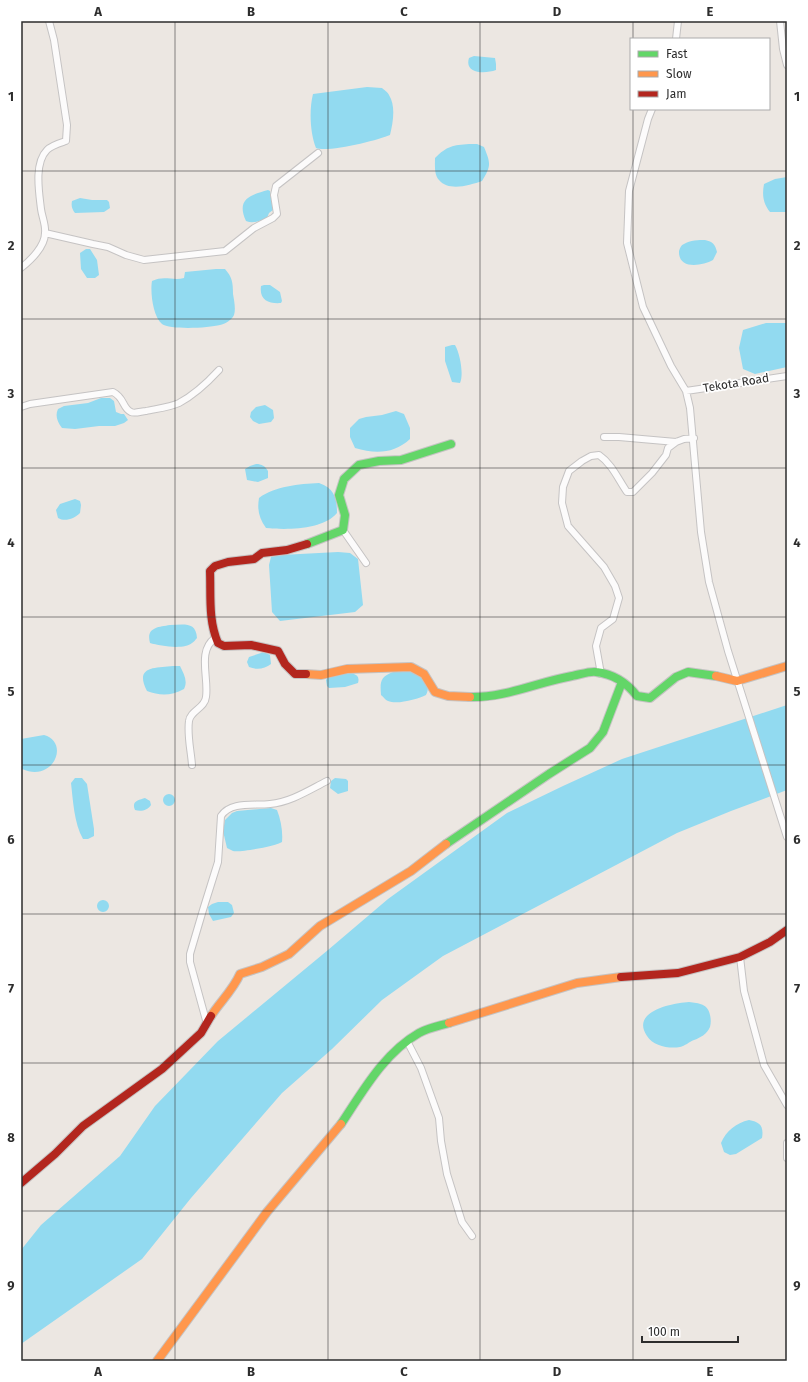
<svg xmlns="http://www.w3.org/2000/svg" width="808" height="1382" font-family="'Fira Sans',sans-serif">
<rect width="100%" height="100%" fill="#ece7e2"/>
<path fill="#92daf0" d="M474 56 495 58 496 64V70C485 74 464 74 469 58Z
M367 87 382 88C384 90 388 92 389 95 396 106 393 123 390 135 379 140 327 153 316 148 310 133 309 110 313 94Z
M469 144H477L484 147C491 164 491 166 482 181 470 185 449 192 439 180 434 175 435 165 435 158 447 146 453 145 469 144Z
M787 177V212H770C763 203 762 195 764 184L775 179Z
M268 190 270 191 273 210 269 213 267 218C260 221 253 224 246 221 236 199 250 195 268 190Z
M80 198 92 200H107L109 202 110 208 104 212 75 213C72 209 71 206 72 201Z
M705 240C713 242 715 244 717 252L713 260C702 266 678 270 679 251 680 248 681 245 684 244 690 240 699 240 705 240Z
M86 249H90L97 260 99 275 95 278H87L81 269 80 253Z
M216 269H225C232 277 233 282 233 294 234 300 236 309 234 315 232 320 225 324 220 325 209 328 170 330 162 324 153 317 150 292 152 281 164 275 173 281 184 278L185 272Z
M264 285H270L280 292 282 301 281 303C269 304 259 300 261 286Z
M766 323H787V367L755 374 743 369 739 348 743 330Z
M452 345H455C460 353 464 375 460 383L452 382 445 361V347Z
M101 398H110L114 401 116 412 121 414H124L128 420 124 423 115 426H99L75 429 62 428C57 422 55 415 58 409L64 406 88 403Z
M265 405 273 410 274 418 271 422 259 424 253 421 250 417 251 412 256 407Z
M396 411 404 414 410 428V439C394 454 375 454 355 448L350 437V428L359 419 366 417 382 415Z
M256 464C262 464 265 466 268 471V478L258 482 247 480 245 469 250 466Z
M319 483C334 488 337 498 337 513 323 530 286 530 266 528 259 518 257 510 259 498 275 486 299 484 319 483Z
M75 499 80 501 81 505 80 513C74 519 65 522 58 518L56 510 60 504Z
M338 552 350 553 358 559 363 605 355 612 280 621 272 612 269 565 271 557 281 555Z
M170 625C183 625 196 621 197 638 195 640 194 642 192 643 184 650 160 646 150 643 146 628 157 627 170 625Z
M264 652 270 655 271 664C265 669 256 670 249 667L247 662 249 657Z
M173 666H180C184 674 188 681 184 689 171 696 160 696 147 691 134 666 155 668 173 666Z
M393 672C405 671 417 669 425 680 428 685 429 689 426 695 418 699 397 705 388 701 385 700 384 697 381 695 380 682 380 677 393 672Z
M343 673C351 673 361 673 358 683L345 687 329 688 327 686 326 680 328 677Z
M787 705V790L731 811 677 833 443 956 382 1000 332 1049 282 1093 191 1198 142 1259 21 1344V1250L41 1225 120 1156 155 1106 218 1041 328 950 388 899 507 813 563 786 622 759Z
M44 735C70 742 54 783 22 769L21 739Z
M75 778H82L87 784 94 829V836L88 839H83C74 823 73 800 71 783Z
M335 778 346 779 348 781V791L338 794 330 788 331 781Z
M163 800a6 6 0 1 1 12 0a6 6 0 1 1-12 0Z
M145 798 150 801 151 805C148 810 141 812 135 810 131 801 139 800 145 798Z
M271 808 277 810C281 820 283 832 282 842 277 846 238 853 233 851 231 850 229 849 227 848L223 831 225 820 232 813 237 811Z
M97 906a6 6 0 1 1 12 0a6 6 0 1 1-12 0Z
M218 902H228L232 905 234 913 231 917 213 921 209 914 208 907 212 904Z
M689 1002C699 1003 708 1004 710 1015 711 1019 711 1023 710 1027 707 1034 700 1038 694 1040 689 1042 685 1046 680 1047 669 1049 653 1046 647 1036 630 1011 673 1003 689 1002Z
M749 1120C760 1122 764 1126 762 1138L736 1154 730 1155 724 1152 721 1143C726 1131 736 1123 749 1120Z"/>
<g fill="none" stroke-linecap="round" stroke-linejoin="round">
<g stroke="#c5c3c3" stroke-width="8">
<path id="street" d="M780 21 783 49 787 65
M676 39 678 21
M652 109 648 119 629 191 627 243 643 307 671 366 686 391 690 408 701 532 709 582 728 651 787 837
M45 233 93 244 108 247 126 255 144 260 225 251 254 228 273 218 277 214 274 195 276 186 318 153
M21 268C31 260 45 246 45 233 46 225 42 217 41 209 39 192 34 163 47 150 52 145 60 143 66 141L67 125 54 40 49 21
M686 391 787 376
M21 407 30 404 113 392C125 398 122 408 131 412 135 414 142 411 146 411 155 409 171 407 179 403 194 395 207 383 219 370
M604 437H619L676 442 684 439 694 438
M343 530 366 563
M601 674 596 646 601 628 613 619 619 598 615 586 604 567 568 526 562 503 563 487 569 471 582 461 591 456 599 455C612 464 618 479 627 492H633L652 473 666 455 668 448 676 442
M192 765C191 751 187 735 189 721 190 711 205 708 206 697 209 678 197 651 215 638
M740 957 744 991 764 1065 787 1105
M207 1024 190 962V954L203 910 218 862 221 816C231 801 254 806 270 804 291 802 309 790 327 781
M407 1041 421 1068 439 1118 441 1141 447 1174 462 1222 472 1236
M787 1143V1158"/>
</g>
<g stroke="#c5c3c3" stroke-width="10">
<path id="fast" d="M307 544 343 530 345 515 339 495 344 479 359 465 379 461 401 460 451 444
M470 697C505 698 538 682 572 676 579 675 589 671 596 672 613 674 627 683 637 696L650 698 676 677 688 672 716 676
M446 844 549 774 590 748 603 732 622 682
M341 1124C363 1091 384 1053 419 1033 428 1028 439 1026 449 1023"/>
</g>
<g stroke="#c5c3c3" stroke-width="10">
<path id="slow" d="M306 674 321 675 347 669 411 667 424 674 435 692 448 696 470 697
M716 676 737 681 787 666
M211 1016C220 1002 233 990 240 974L262 967 289 954 320 926 411 871 446 844
M449 1023 577 983 621 977
M157 1361 267 1212 341 1124"/>
</g>
<g stroke="#c5c3c3" stroke-width="10">
<path id="jam" d="M306 674H295L285 664 278 651 251 645 224 646 218 643C208 620 211 595 210 571L215 566 228 562 254 559 262 553 287 550 307 544
M621 977 678 973 740 957 770 942 787 930
M21 1183 55 1154 83 1126 162 1069 201 1033 211 1016"/>
</g>
<use href="#street" stroke="#fcfbfb" stroke-width="6"/>
<use href="#fast" stroke="#63d668" stroke-width="8"/>
<use href="#slow" stroke="#ff974d" stroke-width="8"/>
<use href="#jam" stroke="#b3261e" stroke-width="8"/>
</g>
<path fill="none" stroke="#2d2d2d" stroke-width="1" stroke-opacity="0.55" d="M175 21V1361M328 21V1361M480 21V1361M633 21V39M633 109V1361M21 171H787M21 319H787M21 468H787M21 617H787M21 765H787M21 914H787M21 1063H787M21 1211H787"/>
<g text-anchor="middle" stroke-width="3.5" stroke-linejoin="round" paint-order="stroke">
<g font-size="12" fill="#2d2d2d" stroke="#fff">
<text transform="translate(736 383) rotate(-9)" y="4">Tekota Road</text>
</g>
</g>
<rect width="808" height="1382" fill="none" stroke="#ffffff" stroke-width="44"/>
<rect x="630" y="38" width="140" height="72" fill="#ffffff" stroke="#ababab"/>
<rect x="638" y="51" width="20" height="6" fill="#63d668" stroke="#ababab"/>
<text x="666" y="58" font-size="12" fill="#2d2d2d">Fast</text>
<rect x="638" y="71" width="20" height="6" fill="#ff974d" stroke="#ababab"/>
<text x="666" y="78" font-size="12" fill="#2d2d2d">Slow</text>
<rect x="638" y="91" width="20" height="6" fill="#b3261e" stroke="#ababab"/>
<text x="666" y="98" font-size="12" fill="#2d2d2d">Jam</text>
<path d="M642 1336v6h96v-6" fill="none" stroke="#2d2d2d" stroke-width="2"/>
<text x="648" y="1336" font-size="12" fill="#2d2d2d" stroke="#ffffff" stroke-width="3" paint-order="stroke">100 m</text>
<rect x="22" y="22" width="764" height="1338" fill="none" stroke="#2d2d2d" stroke-width="1.5"/>
<g font-size="13" text-anchor="middle" font-weight="bold" fill="#2d2d2d">
<text x="98" y="16">A</text>
<text x="251" y="16">B</text>
<text x="404" y="16">C</text>
<text x="557" y="16">D</text>
<text x="710" y="16">E</text>
<text x="11" y="101">1</text>
<text x="797" y="101">1</text>
<text x="11" y="250">2</text>
<text x="797" y="250">2</text>
<text x="11" y="398">3</text>
<text x="797" y="398">3</text>
<text x="11" y="547">4</text>
<text x="797" y="547">4</text>
<text x="11" y="696">5</text>
<text x="797" y="696">5</text>
<text x="11" y="844">6</text>
<text x="797" y="844">6</text>
<text x="11" y="993">7</text>
<text x="797" y="993">7</text>
<text x="11" y="1142">8</text>
<text x="797" y="1142">8</text>
<text x="11" y="1290">9</text>
<text x="797" y="1290">9</text>
<text x="98" y="1376">A</text>
<text x="251" y="1376">B</text>
<text x="404" y="1376">C</text>
<text x="557" y="1376">D</text>
<text x="710" y="1376">E</text>
</g>
</svg>
